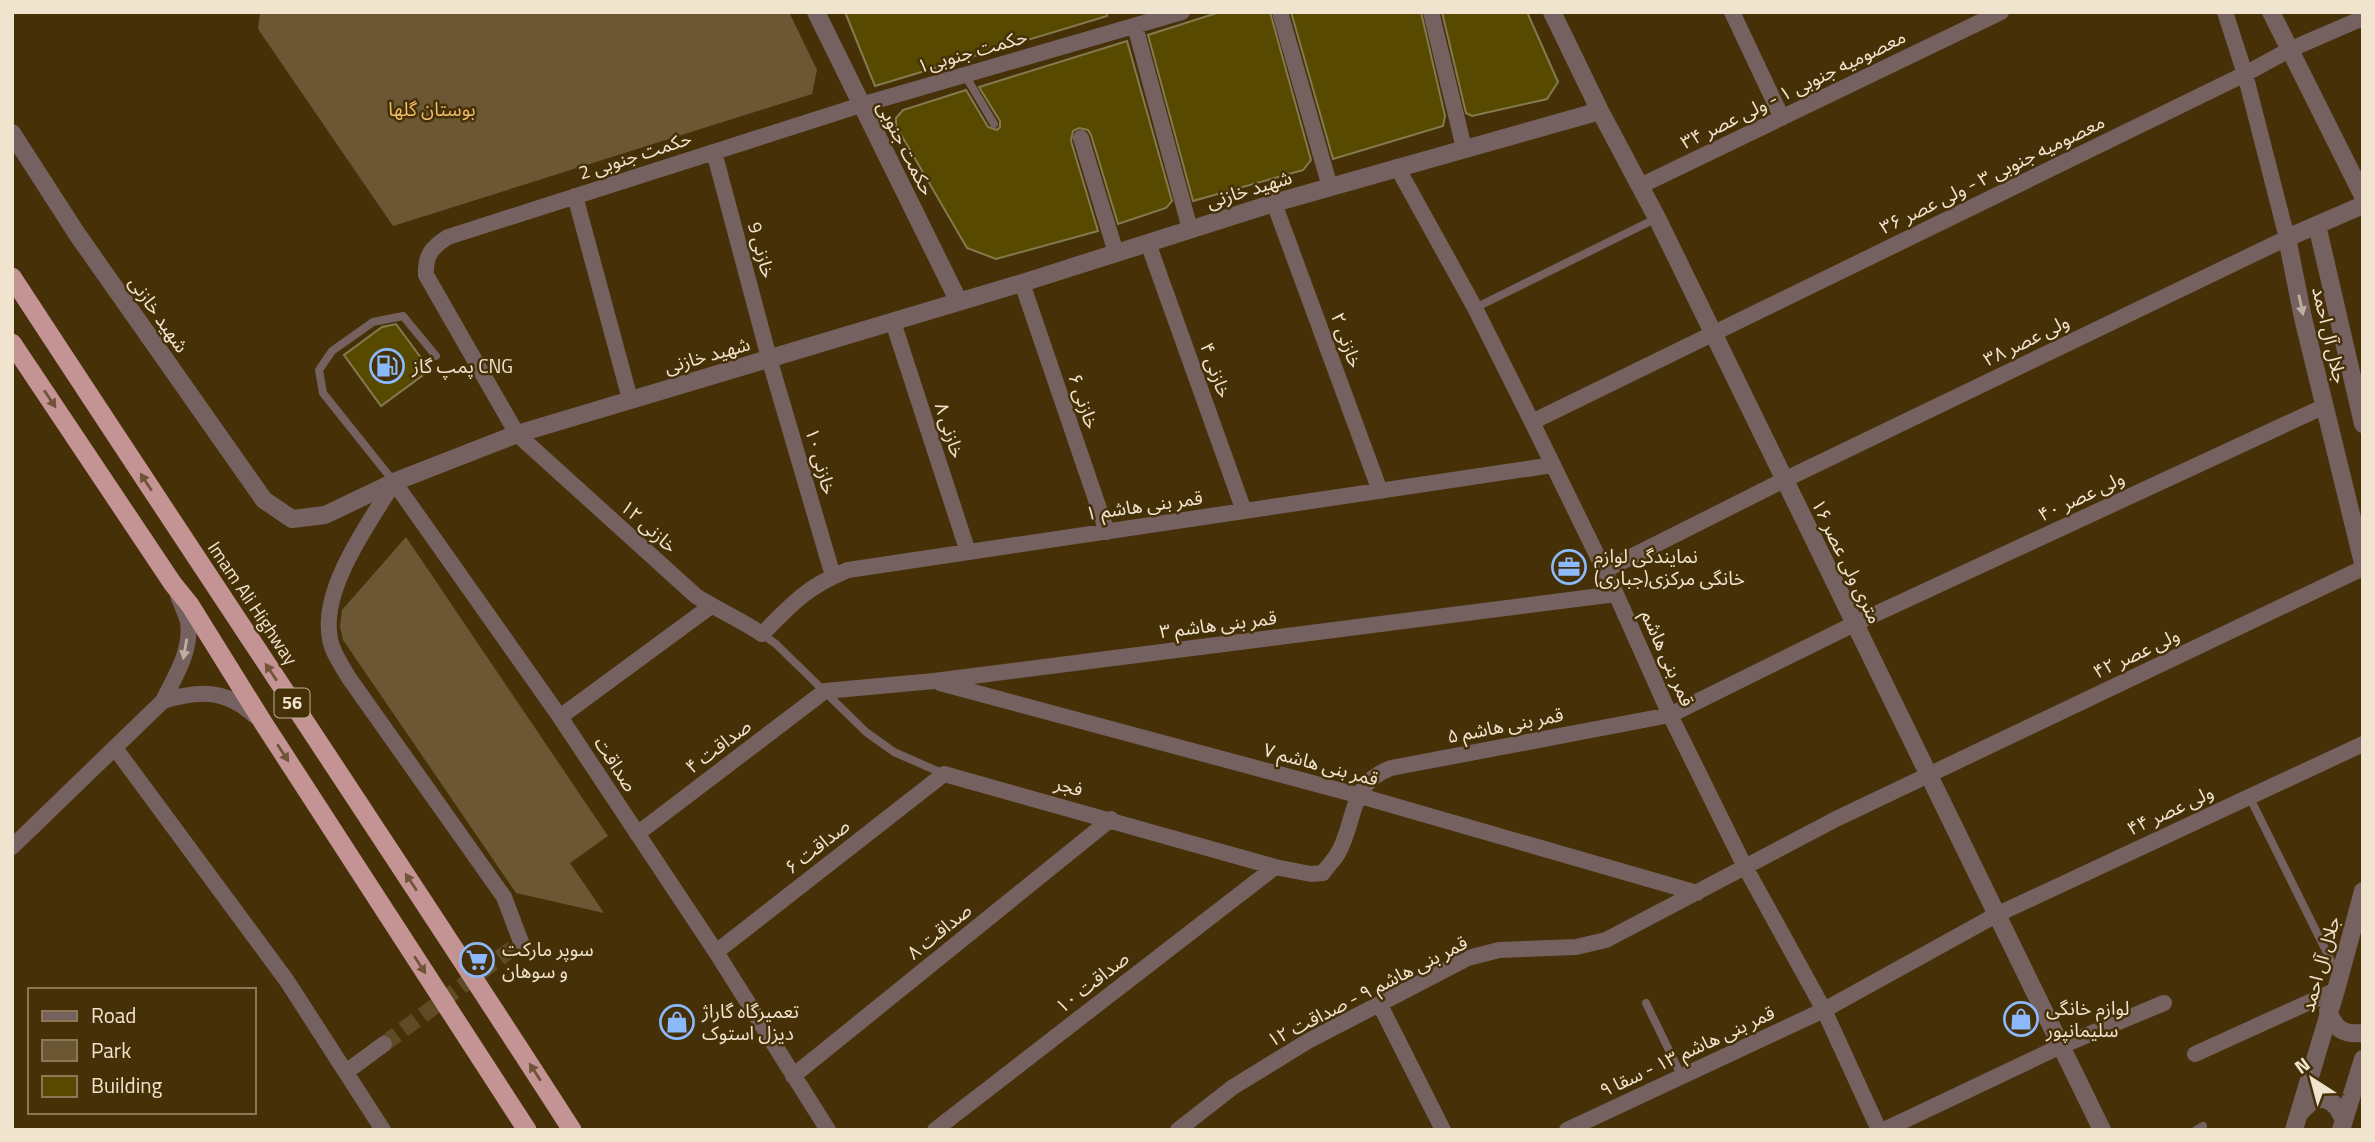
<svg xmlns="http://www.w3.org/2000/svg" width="2375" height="1142" font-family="'Titillium Web','Noto Sans Arabic',sans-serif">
<rect width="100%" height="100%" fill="#453007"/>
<path fill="#6c5735" d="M260 12H789L817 70 812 94 393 226 258 29Z
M406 537 608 836 570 863 604 913 516 893 343 640 340 627 342 610Z"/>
<path fill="#574a00" stroke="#837b4f" stroke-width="2" d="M845 12H1107V16L875 86Z
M1220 12H1270L1311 160 1303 170 1193 201 1148 35Z
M1291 12H1421L1445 116 1443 126 1333 159Z
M1442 12H1527L1558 82 1547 99 1472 116 1466 113Z
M1127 41 1172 201 1166 208 1118 224 1091 135 1088 130 1079 128 1073 131 1071 141 1098 231 996 259 967 248 896 126V118L903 110 966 90 988 127 997 130 1000 127V121L979 87Z
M396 324 430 370 381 406 344 355 382 327Z"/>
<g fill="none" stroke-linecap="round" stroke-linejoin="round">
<path stroke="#5f4b25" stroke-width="16" stroke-dasharray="16 8" stroke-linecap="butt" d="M384 1044 521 942"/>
<path stroke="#766161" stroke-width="8" d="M965 75 994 124
M1475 308 1657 218
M394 482 323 393 319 370 332 351 373 322 403 316 436 356
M762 634 776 644 866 732 894 752 944 774
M2249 796 2338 975
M1646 1003 1682 1077
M2196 1130 2203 1126"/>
<path stroke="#766161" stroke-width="16" d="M1182 12 861 105 448 237C432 247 425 255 426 275L517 434 696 596C718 610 741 620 762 634 793 603 806 587 848 570L1553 465
M1280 12 1330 187
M1431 12 1464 148
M1732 12 1782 118
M1135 26 1190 229
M1081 138 1116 253
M714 152 769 358 833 576
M1397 167 1475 308 1532 422 1616 594 1670 715 1744 865 1824 1010 1879 1130
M1640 186 2001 12
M575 196 630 399
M1274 203 1380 491
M1148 243 1244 511
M1022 283 1107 532
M893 322 968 552
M1532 422 2245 74 2289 50 2363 18
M1605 570 1784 480 2287 238 2245 74 2225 12
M178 596C181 604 186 614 188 622 192 651 175 676 163 701 199 690 226 689 255 716
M940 683 1357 795 1697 893
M560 717 711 606
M115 748 287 981 383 1130
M637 834 825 691 934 681 1616 594
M12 847 163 701
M521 942 504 897 349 678C342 666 332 652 330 639 320 588 369 524 394 482L560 717 716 952 828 1130
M716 952 944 774 1275 867 1311 874 1323 873C1327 867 1333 861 1337 855 1357 822 1347 784 1391 768L1670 715 1854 624 2325 406
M1380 1005 1443 1130
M2195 1054 2336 990
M346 1072 384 1044
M793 1076 1111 819
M935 1130 1275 867
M1178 1130 1233 1087 1308 1041 1468 958 1499 950 1576 947 1606 940 1836 819 2363 568
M1567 1130 1824 1010 1996 915 2363 744
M1884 1130 2061 1046 2164 1003"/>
<path stroke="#766161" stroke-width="18" d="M816 12 959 302
M1552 12 1600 111 1657 218 2102 1130
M2271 12 2363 196
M12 133 77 234 264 500 292 519 325 515 394 482 517 434 1022 283 1274 203 1600 111
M2363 205 2287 238 2303 318 2363 563
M2317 225 2363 424
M2328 1011C2335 1029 2343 1035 2363 1033
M2300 1113C2318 1092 2334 1095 2344 1121
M2294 1130 2336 990 2363 891
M2341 1130 2363 1059"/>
<path stroke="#c49494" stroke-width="19" d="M12 277C198 562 388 844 572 1130
M12 343 173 584 190 605 264 724 527 1130"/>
</g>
<defs><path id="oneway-solid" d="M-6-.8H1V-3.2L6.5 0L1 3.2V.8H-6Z" transform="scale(1.75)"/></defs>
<g fill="#c0b0a3">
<use href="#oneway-solid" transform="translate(2301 305) rotate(78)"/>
<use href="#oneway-solid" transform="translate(185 649) rotate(100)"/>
</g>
<g fill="#715338">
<use href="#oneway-solid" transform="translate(50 399) rotate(56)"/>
<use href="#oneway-solid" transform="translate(146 482) rotate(-123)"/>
<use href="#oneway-solid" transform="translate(271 672) rotate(-124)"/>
<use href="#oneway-solid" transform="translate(283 753) rotate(57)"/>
<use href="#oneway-solid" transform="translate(411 882) rotate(-124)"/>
<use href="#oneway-solid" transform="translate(420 965) rotate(57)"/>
<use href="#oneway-solid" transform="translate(535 1072) rotate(-123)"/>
</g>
<defs>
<g id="fuel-ring" transform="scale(1.75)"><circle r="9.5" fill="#453007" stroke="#8cb9fc" stroke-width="1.5"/><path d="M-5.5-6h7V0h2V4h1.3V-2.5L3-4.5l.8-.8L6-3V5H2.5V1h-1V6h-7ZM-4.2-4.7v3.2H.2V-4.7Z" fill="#8cb9fc"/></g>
<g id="office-ring" transform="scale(1.75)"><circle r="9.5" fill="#453007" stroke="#8cb9fc" stroke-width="1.5"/><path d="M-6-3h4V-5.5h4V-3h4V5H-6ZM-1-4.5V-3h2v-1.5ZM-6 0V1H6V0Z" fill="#8cb9fc"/></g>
<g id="supermarket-ring" transform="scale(1.75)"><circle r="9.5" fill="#453007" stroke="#8cb9fc" stroke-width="1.5"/><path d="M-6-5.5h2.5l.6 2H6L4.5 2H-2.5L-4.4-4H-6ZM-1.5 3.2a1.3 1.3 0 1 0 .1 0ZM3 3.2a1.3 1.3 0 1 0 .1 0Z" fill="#8cb9fc"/></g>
<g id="shop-ring" transform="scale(1.75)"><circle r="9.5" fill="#453007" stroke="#8cb9fc" stroke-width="1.5"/><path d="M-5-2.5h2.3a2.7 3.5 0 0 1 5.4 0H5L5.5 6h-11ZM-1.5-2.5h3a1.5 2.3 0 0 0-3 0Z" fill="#8cb9fc"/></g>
</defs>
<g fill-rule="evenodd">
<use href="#fuel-ring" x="387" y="366"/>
<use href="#office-ring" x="1569" y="567"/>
<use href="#supermarket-ring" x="477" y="960"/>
<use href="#shop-ring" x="2021" y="1019"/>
<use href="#shop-ring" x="677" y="1022"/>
</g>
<g text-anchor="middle" stroke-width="5" stroke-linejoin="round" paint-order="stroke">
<rect fill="#453007" stroke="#bdae93" stroke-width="2" x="274.5" y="688.5" width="35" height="29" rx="5"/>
<g font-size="18" font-weight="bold" fill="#f1e4cf">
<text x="292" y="709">56</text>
</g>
<g font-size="19" fill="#f1e4cf" stroke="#453007">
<text transform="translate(972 51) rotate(-16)" y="7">حکمت جنوبی۱</text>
<text transform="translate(1793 89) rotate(-26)" y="7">معصومیه جنوبی ۱ - ولی عصر ۳۴</text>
<text transform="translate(906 148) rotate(63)" y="7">حکمت جنوبی</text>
<text transform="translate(635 155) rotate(-18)" y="7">حکمت جنوبی 2</text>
<text transform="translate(1992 174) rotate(-26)" y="7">معصومیه جنوبی ۳ - ولی عصر ۳۶</text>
<text transform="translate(1249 189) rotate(-17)" y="7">شهید خازنی</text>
<text transform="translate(762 250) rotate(75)" y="7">خازنی 9</text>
<text transform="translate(159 314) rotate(55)" y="7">شهید خازنی</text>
<text transform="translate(2330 335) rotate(77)" y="7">جلال آل احمد</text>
<text transform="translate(1347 340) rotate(70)" y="7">خازنی ۲</text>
<text transform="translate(2026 340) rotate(-26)" y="7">ولی عصر ۳۸</text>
<text transform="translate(707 355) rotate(-16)" y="7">شهید خازنی</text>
<text transform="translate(1216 370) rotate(70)" y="7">خازنی ۴</text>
<text transform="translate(1084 401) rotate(71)" y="7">خازنی ۶</text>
<text transform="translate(950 430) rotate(72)" y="7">خازنی ۸</text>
<text transform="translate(821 461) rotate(74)" y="7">خازنی ۱۰</text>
<text transform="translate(2081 496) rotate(-25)" y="7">ولی عصر ۴۰</text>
<text transform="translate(1144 505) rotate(-8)" y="7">قمر بنی هاشم ۱</text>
<text transform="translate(649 526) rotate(42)" y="7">خازنی ۱۲</text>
<text transform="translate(1847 561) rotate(64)" y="7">۱۶ متری ولی عصر</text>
<text transform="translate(253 603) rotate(56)" y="7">Imam Ali Highway</text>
<text transform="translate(1218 624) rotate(-7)" y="7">قمر بنی هاشم ۳</text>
<text transform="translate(2136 653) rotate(-25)" y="7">ولی عصر ۴۲</text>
<text transform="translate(1668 658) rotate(66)" y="7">قمر بنی هاشم</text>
<text transform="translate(1505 725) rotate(-11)" y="7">قمر بنی هاشم ۵</text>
<text transform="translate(718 746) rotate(-37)" y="7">صداقت ۴</text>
<text transform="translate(616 764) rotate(57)" y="7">صداقت</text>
<text transform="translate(1321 764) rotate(15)" y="7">قمر بنی هاشم ۷</text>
<text transform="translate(1069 786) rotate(15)" y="7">فجر</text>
<text transform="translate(2170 810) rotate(-25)" y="7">ولی عصر ۴۴</text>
<text transform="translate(817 846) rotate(-38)" y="7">صداقت ۶</text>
<text transform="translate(939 931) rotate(-39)" y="7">صداقت ۸</text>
<text transform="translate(2320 964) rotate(-74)" y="7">جلال آل احمد</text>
<text transform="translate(1092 982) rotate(-38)" y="7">صداقت ۱۰</text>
<text transform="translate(1367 991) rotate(-27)" y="7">قمر بنی هاشم ۹ - صداقت ۱۲</text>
<text transform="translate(1687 1051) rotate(-25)" y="7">قمر بنی هاشم ۱۳ - سقا ۹</text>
</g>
<g font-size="19" fill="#eebc6a" stroke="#453007">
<text x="432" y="116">بوستان گلها</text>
</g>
<g font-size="19" fill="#f1e4cf" stroke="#453007" text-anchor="start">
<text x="412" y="373">پمپ گاز CNG</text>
<text x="1594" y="563">نمایندگی لوازم<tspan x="1594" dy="22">خانگی مرکزی(جباری)</tspan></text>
<text x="502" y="956">سوپر مارکت<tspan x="502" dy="22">و سوهان</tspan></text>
<text x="2046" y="1015">لوازم خانگی<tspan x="2046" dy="22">سلیمانپور</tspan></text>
<text x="702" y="1018">تعمیرگاه گاراژ<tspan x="702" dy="22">دیزل استوک</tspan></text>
</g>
</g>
<rect width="2375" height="1142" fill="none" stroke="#f1e4cf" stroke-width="28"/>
<rect x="28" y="988" width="228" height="126" fill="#453007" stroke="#8a7857" stroke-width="2"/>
<rect x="42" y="1011" width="35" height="10" fill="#766161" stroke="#8a7857" stroke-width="2"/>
<text x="91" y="1023" font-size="21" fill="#f1e4cf">Road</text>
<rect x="42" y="1040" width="35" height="21" fill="#6c5735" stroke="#8a7857" stroke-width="2"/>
<text x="91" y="1058" font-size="21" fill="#f1e4cf">Park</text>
<rect x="42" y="1076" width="35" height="21" fill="#574a00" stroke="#8a7857" stroke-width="2"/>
<text x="91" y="1093" font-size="21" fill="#f1e4cf">Building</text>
<g transform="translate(2312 1079) rotate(324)" stroke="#453007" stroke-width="5" paint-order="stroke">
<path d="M0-5L12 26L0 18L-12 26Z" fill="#f1e4cf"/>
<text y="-10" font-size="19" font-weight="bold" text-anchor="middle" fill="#f1e4cf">N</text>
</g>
</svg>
